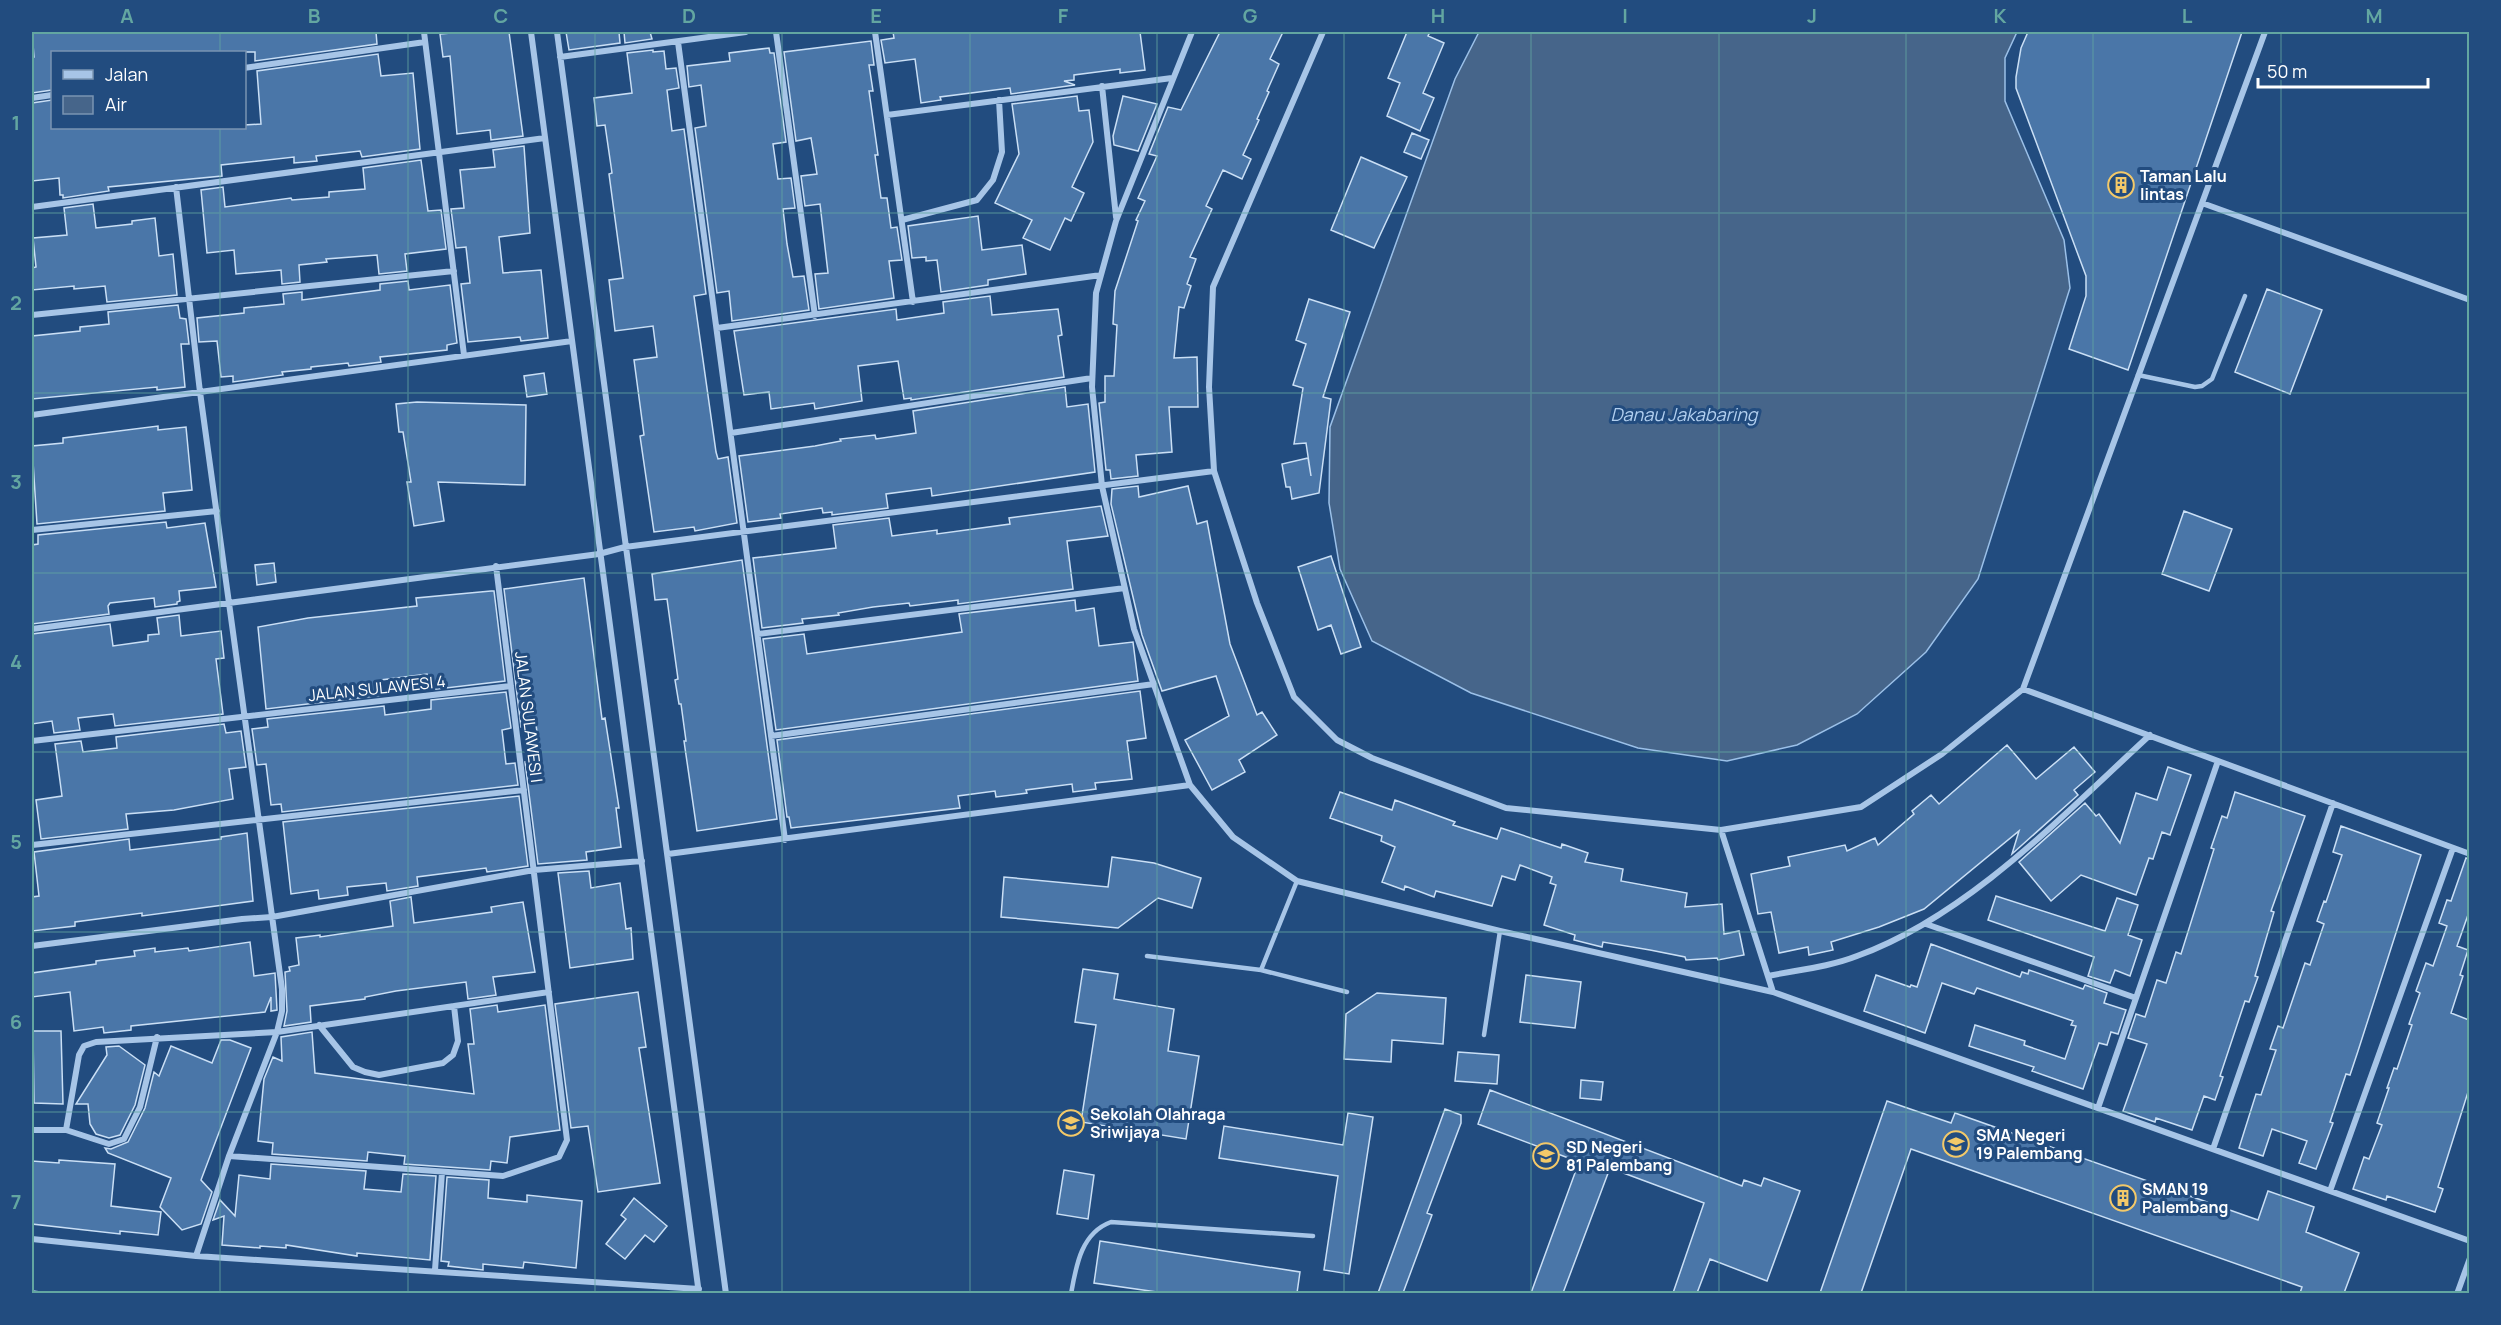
<svg xmlns="http://www.w3.org/2000/svg" width="2501" height="1325" font-family="Manrope,sans-serif">
<rect width="100%" height="100%" fill="#224c7f"/>
<path fill="#46658a" stroke="#9bc0e8" stroke-width="1.5" d="M1479 32H2017L2005 58V101L2064 240 2070 288 1978 579 1926 652 1857 714 1797 745 1727 761 1638 748 1471 693 1372 641 1340 569 1329 503 1330 427 1455 79Z"/>
<path fill="#4a76a8" stroke="#cadff5" stroke-width="1.5" d="M32 32H376L377 44 255 61V52H52V90L32 93V57H34Z
M462 32H509L523 136 491 140 490 130 457 134 450 56 443 57 440 34Z
M566 32H619L620 43 569 50Z
M624 32H650L652 39 625 43Z
M893 32H1140L1145 70 1120 73V69L1074 75V80L1064 81 1075 85 1011 94 1010 88 940 97 941 100 921 103 915 59 885 63 881 40 894 38Z
M1220 32H1283L1270 59 1279 64 1267 91 1269 92 1257 119 1259 120 1243 155 1251 159 1242 179 1223 170 1206 206 1212 209 1190 257 1196 259 1187 284 1191 286 1184 308 1179 307 1174 358 1197 357 1198 407H1169L1172 452 1136 455 1138 476 1111 479 1110 470H1106L1099 403 1105 402V376H1114L1117 325 1113 324 1115 291 1138 221 1136 220 1145 201 1138 198 1157 156 1149 154 1168 107 1181 110Z
M1407 32H1430L1428 36 1444 43 1423 93 1434 98 1420 131 1387 116 1400 83 1388 78Z
M2028 32H2242L2128 370 2069 349 2086 296V276L2016 88V77L2021 48Z
M871 41 874 65H869L873 91H869L878 155H875L881 198H887L891 228 897 227 902 260 889 261 894 298 819 309 815 274 828 273 820 204 805 206 801 176 817 174 811 138 796 141 784 52Z
M769 48 770 53H774L786 142 773 144 778 179 791 178 795 208 783 209 787 244 793 277 804 276 809 310 732 321 729 291 717 293 695 128 706 126 701 85 689 87 687 66 730 61 729 53Z
M653 50V52L664 51 666 69 676 68 679 88 667 90 672 131 684 129 706 294 694 296 716 452 718 459 728 457 737 523 695 531 694 527 654 532 640 436 644 435 634 360 657 357 653 326 615 331 609 280 623 278 609 174 612 173 605 125 597 126 594 98 632 93 627 53Z
M378 54 381 76 413 73 420 149 362 157 360 151 316 156 317 161 294 163V157L221 165 222 176 108 187 109 191 63 198V195H60L59 178 32 181V103L52 100V128H244V125L261 124 257 71Z
M1077 96 1079 111 1089 110 1093 142 1072 187 1084 193 1071 221 1065 218 1050 250 1023 238 1032 220 995 203 1019 154 1012 104Z
M1123 96 1157 104 1138 151 1114 145 1113 136Z
M1412 133 1429 140 1421 159 1404 152Z
M524 146 530 233 499 237 503 273 541 270 548 338 521 341 520 337 468 342 461 284 470 283 466 247 456 248 451 209 464 208 460 170 495 167 493 150Z
M1361 157 1407 177 1374 248 1331 230Z
M421 160 428 211 441 210 446 249 405 254 407 271 379 274 377 255 326 259 327 262 299 265 300 282 282 284 281 270 236 274 234 250 207 253 201 190 223 187 225 207 291 198 292 200 329 197V192L365 189 363 168Z
M93 204 96 228 132 224V221L155 218 159 256 173 254 177 295 107 302 105 286 74 289V286L32 290V268L36 267 33 238 67 235 64 208Z
M978 216 982 250 1022 245 1026 274 988 280V285L941 292 937 260 926 261V257L912 258 908 226Z
M408 281 409 290 450 285 457 343 447 345V350L380 357 381 362 349 366 348 363 311 367V369L282 372 283 375 233 382V376L221 377 217 341 199 342 197 318 244 313V308L284 304 283 294 302 292V300L380 290V284Z
M2267 289 2322 310 2290 394 2235 372Z
M990 296 992 315 1058 309 1062 335 1058 336 1064 377 911 400V398L904 399 898 361 858 366 862 401 815 409 814 403 771 409 769 392 744 395 734 331 896 309 897 320 944 313 943 302Z
M1309 299 1350 312 1323 397 1331 399 1319 493 1292 499 1290 487H1286L1282 464 1308 458 1311 476 1306 443 1294 444 1303 388 1293 385 1306 344 1296 340Z
M178 305 180 318 186 319 189 344H181L185 387 157 390V387L32 399V336L80 331V327L109 324 108 312Z
M544 373 547 394 527 397 524 376Z
M1065 387 1067 407 1088 404 1095 472 932 496 931 488 886 494 888 508 832 515V512L823 513 822 508 780 514 781 518 748 522 739 456 815 446 841 441 840 439 875 435 876 439 916 433 913 411Z
M417 402 526 405 525 485 438 482 444 521 414 526 407 482H411L403 432H399L396 404Z
M158 426V430L186 427 192 490 163 493 165 511 37 524 32 446 63 443V438Z
M1138 486 1139 497 1188 486 1197 524 1207 521 1230 644 1257 715 1262 712 1277 735 1239 760 1245 772 1212 790 1185 740 1229 716 1216 676 1162 691 1142 635 1111 504 1112 489Z
M1101 506 1108 536 1067 541 1073 589 958 604V600L910 606 909 603 873 607 838 613 839 615 802 619 803 623 762 628 753 558 836 548 833 525 889 518 892 536 937 530V534L1010 524 1009 518Z
M2184 511 2232 529 2209 591 2162 574Z
M166 522 167 528 205 523 216 587 179 591 180 601 177 602V604L155 607 154 598 110 603 108 606 109 614 32 624V545L38 544V535Z
M1331 556 1361 647 1341 654 1331 625 1318 630 1298 567Z
M742 560 777 819 697 831 684 741H686L681 704H679L675 680 678 679 667 599 655 600 652 574Z
M274 563 276 582 257 585 255 565Z
M584 578 602 719 605 718 619 808H616L621 847 586 852 587 860 538 864 525 762 541 760 536 725 521 727 504 589Z
M491 591H494L505 681 429 690 427 674 381 680 383 695 266 709 258 627 308 618 417 606 416 598Z
M1075 600 1076 611 1094 608 1099 646 1133 642 1138 681 776 730 763 639 804 634 807 654 962 632 959 614Z
M179 615 181 636 221 631 224 658 216 659 223 714 115 726 113 714 78 718 80 730 54 733 52 721 32 724V634L110 624 113 646 148 641V635L159 634 157 618Z
M1140 691 1146 738 1127 741 1132 779 1095 783 1096 789 1073 792 1072 784 1026 790 1027 793 996 797 995 791 958 796 960 808 791 828 789 817H787L777 740Z
M506 692 511 728 502 730 506 764 515 763 518 785 282 812 281 804 271 805 266 764 257 765 252 729 268 727 267 719 384 706 385 715 431 709V700Z
M224 724 226 733 241 731 246 767 229 769 233 799 174 810 126 814 128 829 41 839 36 800 62 796 55 744 81 741 83 752 117 748 116 737Z
M2007 745 2036 779 2074 747 2095 772 2074 790 2078 795 2012 854 2019 831 1924 909 1879 927 1831 942 1833 950 1809 955 1808 947 1779 953 1771 912 1758 914 1751 874 1790 866 1788 857 1845 845 1847 851 1875 838 1878 845 1914 814 1912 811 1931 795 1939 804Z
M2168 767 2191 775 2170 835 2162 832 2153 859 2149 858 2136 895 2081 875 2051 901 2019 862 2085 803 2096 816 2099 814 2120 843 2136 793 2157 800Z
M1340 792 1392 810 1395 800 1455 822 1453 825 1497 839 1501 828 1561 848 1562 844 1588 853 1585 862 1623 869 1621 881 1687 893 1685 907 1722 904 1724 934 1739 931 1744 955 1718 960 1717 958 1686 960 1685 957 1650 950 1603 942 1602 947 1574 940 1575 935 1544 925 1556 885 1550 883 1552 877 1520 865 1515 880 1502 876 1492 906 1436 891 1434 897 1405 886 1404 890 1382 882 1395 847 1381 841 1382 836 1330 818Z
M2235 792 2305 816 2271 911 2274 912 2255 976 2258 977 2249 1002 2245 1001 2220 1076 2223 1077 2215 1100 2204 1096 2192 1130 2156 1118 2155 1122 2123 1111 2147 1044 2128 1038 2136 1014 2145 1017 2157 980 2166 983 2176 952 2181 954 2214 849 2211 848 2222 816 2227 818Z
M519 796 528 866 487 872 486 868 417 877 418 886 387 891 386 883 347 887 348 895 319 899 318 890 291 894 283 822Z
M2341 826 2421 855 2358 1051 2350 1075 2346 1074 2330 1122 2333 1123 2316 1169 2299 1163 2307 1141 2272 1129 2263 1156 2239 1148 2256 1094 2261 1095 2276 1050 2270 1049 2278 1026 2283 1028 2305 963 2310 965 2324 924 2317 921 2324 901 2326 902 2342 855 2333 852Z
M247 833 253 901 142 916V913L75 922V926L32 931V897L39 896 34 852 129 839 130 850 221 839V837Z
M1112 857 1154 863 1201 878 1192 908 1158 898 1118 928 1001 917 1004 877 1108 887Z
M2466 858 2469 859V912L2457 946 2468 950 2460 975 2463 976 2451 1013 2469 1020V1089L2438 1187 2443 1189 2435 1212 2387 1196 2386 1200 2353 1189 2364 1157 2369 1159 2382 1125 2377 1123 2389 1088H2387L2394 1068 2397 1069 2412 1025 2409 1024 2420 993 2416 991 2426 963 2433 966 2447 926 2439 923 2447 900 2451 901Z
M589 871 591 888 620 883 626 929 631 928 633 959 570 968 558 873Z
M1996 896 2105 931 2117 898 2138 905 2128 935 2142 940 2130 976 2115 970 2110 983 2088 976 2094 957 1988 920Z
M411 897 414 923 492 912 491 907 523 902 535 972 493 977 496 995 468 999 466 982 396 991 365 997V999L310 1006 311 1022 284 1026 287 1011 285 972 290 971 289 967 299 965 296 938 320 935V937L393 926 390 901Z
M250 942 254 976 275 973 277 1010 271 1011V997L265 1012 131 1026V1030L104 1033 103 1027 74 1031 70 992 32 997V973L96 964V961L135 956 134 951 155 948V952L188 948 189 951Z
M1931 944 2020 977 2022 972 2028 974 2029 970 2083 989 2085 985 2107 993 2104 1003 2126 1010 2118 1034 2111 1032 2107 1045 2099 1043 2083 1089 2032 1071 2034 1067 1969 1046 1975 1025 2025 1041 2024 1045 2065 1059 2076 1026 2071 1025 2073 1021 1977 988 1974 994 1942 983 1925 1033 1864 1011 1876 975 1910 987 1911 985 1917 987Z
M1083 969 1118 974 1114 999 1174 1009 1168 1051 1199 1056 1186 1139 1081 1122 1096 1025 1075 1022Z
M1526 975 1581 982 1575 1028 1520 1022Z
M638 992 646 1047 639 1048 660 1183 598 1192 588 1126 571 1128 555 1004Z
M1377 993 1446 998 1443 1044 1392 1040 1391 1062 1344 1059 1346 1014Z
M497 1005 498 1012 545 1005 560 1130 510 1137 507 1163 491 1161 490 1170 404 1164 405 1156 368 1152 367 1161 272 1154 273 1143 258 1141 264 1079 273 1057 282 1061 281 1037 312 1032 315 1073 474 1094 468 1044H474L470 1009Z
M33 1031H61L63 1104 34 1103Z
M221 1040H230L251 1048 201 1180 212 1192 201 1224 182 1230 160 1207 171 1178 108 1153 105 1148 111 1149 128 1142 145 1108 154 1072 159 1076 171 1046 212 1063Z
M119 1046 145 1065 135 1105 120 1135 109 1138 96 1134 90 1124 88 1104H76L107 1055 106 1047Z
M1458 1052 1499 1055 1497 1084 1455 1081Z
M1581 1080 1603 1082 1601 1100 1580 1098Z
M1490 1090 1742 1186 1744 1180 1761 1186 1764 1178 1800 1191 1767 1281 1710 1259 1697 1293H1673L1704 1203 1610 1168 1563 1293H1531L1579 1162 1478 1124Z
M1887 1101 1951 1123 1955 1113 2258 1220 2268 1191 2314 1207 2306 1232 2359 1253 2344 1293H2300L2302 1287 1911 1149 1861 1293H1820Z
M1445 1109 1461 1115V1123L1427 1213 1432 1215 1403 1293H1378Z
M1348 1113 1373 1117 1349 1274 1324 1270 1338 1176 1219 1158 1224 1126 1343 1145Z
M59 1160 115 1164 111 1206 161 1212 158 1235 120 1231V1234L32 1224V1161L59 1163Z
M271 1164 366 1171 364 1189 401 1192 403 1174 436 1176 430 1260 357 1253V1256L286 1245V1248L260 1246V1248L222 1245 224 1216 213 1220 220 1200 235 1216 239 1175 270 1179Z
M1064 1170 1094 1175 1088 1219 1057 1214Z
M447 1177 489 1180 488 1198 527 1202V1195L582 1201 576 1268 524 1262 523 1268 483 1264V1270L448 1266 449 1262 441 1261Z
M634 1198 667 1226 654 1242 645 1235 625 1259 606 1244 626 1219 621 1215Z
M1100 1241 1300 1272 1297 1293H1164L1094 1283Z"/>
<g fill="none" stroke-linecap="round" stroke-linejoin="round">
<path stroke="#a7c5e7" stroke-width="4.5" d="M2138 375 2195 387 2202 386 2212 379 2245 296
M1297 881 1261 970 1347 992
M1147 956 1261 970
M1484 1035 1500 931
M1071 1294C1076 1266 1081 1233 1111 1222L1313 1236"/>
<path stroke="#a7c5e7" stroke-width="6" d="M424 32 464 355
M531 32 699 1294
M557 32 726 1294
M776 32 815 316
M875 32 913 302
M1192 32 1116 221 1096 293 1092 387 1102 486 1134 629 1190 785 1233 837 1297 881 1500 931 1773 992 2470 1241
M1323 32 1213 287 1209 387 1214 471 1257 603 1294 697 1337 740 1372 758 1506 808 1721 830 1861 807 1942 754 2023 689 2265 32
M678 42 785 840
M560 57 746 32
M244 68 425 42
M1102 86 1116 217
M32 98 52 95
M887 115 1172 78
M2202 203 2470 300
M32 207 545 138
M902 220 977 200 993 180 1002 152 999 100
M32 315 454 271
M717 328 1101 275
M32 415 572 341
M731 433 1092 378
M32 530 217 511
M32 629 599 554 625 547 1214 471
M758 634 1125 588
M2023 689 2470 854
M771 736 1154 684
M32 741 511 686
M1721 830 1773 992
M32 845 524 790
M668 854 1190 785
M1926 924 2136 998
M32 946 242 919 272 917 534 870 642 861
M1768 976C1797 970 1829 967 1857 956 1968 916 2064 814 2150 735
M319 1025 353 1067 365 1072 379 1075 443 1063 453 1055 458 1041 454 1006
M2098 1108 2218 761
M32 1130H66L109 1144 124 1139 140 1107 157 1037
M66 1130 79 1055 84 1046 96 1042 277 1032 549 992
M2213 1149 2333 803
M229 1156 503 1176 559 1157 567 1140 496 566
M2330 1191 2453 848
M32 1239 196 1256 229 1156 277 1032 282 1011V989L200 392 176 187
M196 1256 699 1289
M435 1270 442 1172
M32 1293 38 1294
M2457 1294 2470 1258"/>
</g>
<path fill="none" stroke="#63a6a1" stroke-width="1.5" stroke-opacity="0.55" d="M220 32V52M408 32V1294M595 32V1294M782 32V1294M970 32V1294M1157 32V1294M1344 32V1294M1531 32V1294M1719 32V1294M1906 32V1294M2093 32V1294M2281 32V1294M220 128V1294M32 213H2470M32 393H2470M32 573H2470M32 752H2470M32 932H2470M32 1112H2470"/>
<defs>
<g id="building-ring" transform="scale(1.35)"><circle r="9.5" fill="#224c7f" stroke="#f3c969" stroke-width="1.5"/><path d="M-4-6H4V6H1V3H-1V6H-4ZM-2.5-4.3h1.7v1.8h-1.7ZM.8-4.3h1.7v1.8H.8ZM-2.5-1h1.7V.8h-1.7ZM.8-1h1.7V.8H.8Z" fill="#f3c969"/></g>
<g id="school-ring" transform="scale(1.35)"><circle r="9.5" fill="#224c7f" stroke="#f3c969" stroke-width="1.5"/><path d="M0-5L7-2L0 1L-7-2ZM-4 1L0 2.5L4 1V4Q0 6-4 4Z" fill="#f3c969"/></g>
</defs>
<g fill-rule="evenodd">
<use href="#building-ring" x="2121" y="185"/>
<use href="#school-ring" x="1071" y="1123"/>
<use href="#school-ring" x="1956" y="1144"/>
<use href="#school-ring" x="1546" y="1156"/>
<use href="#building-ring" x="2123" y="1198"/>
</g>
<g text-anchor="middle" stroke-width="6" stroke-linejoin="round" paint-order="stroke">
<g font-size="16" font-weight="bold" fill="#fff" stroke="#224c7f" text-anchor="start">
<text x="2140" y="182">Taman Lalu<tspan x="2140" dy="18">lintas</tspan></text>
<text x="1090" y="1120">Sekolah Olahraga<tspan x="1090" dy="18">Sriwijaya</tspan></text>
<text x="1976" y="1141">SMA Negeri<tspan x="1976" dy="18">19 Palembang</tspan></text>
<text x="1566" y="1153">SD Negeri<tspan x="1566" dy="18">81 Palembang</tspan></text>
<text x="2142" y="1195">SMAN 19<tspan x="2142" dy="18">Palembang</tspan></text>
</g>
<g font-size="16" fill="#fff" stroke="#224c7f">
<text transform="translate(377 688) rotate(-6)" y="6">JALAN SULAWESI 4</text>
<text transform="translate(529 717) rotate(83)" y="6">JALAN SULAWESI I</text>
</g>
<g font-size="18" font-style="italic" fill="#b2cfef" stroke="#224c7f">
<text x="1684" y="421">Danau Jakabaring</text>
</g>
</g>
<rect width="2501" height="1325" fill="none" stroke="#224c7f" stroke-width="66"/>
<rect x="51" y="51" width="195" height="78" fill="#224c7f" stroke="#7a94b2" stroke-width="1.5"/>
<rect x="63" y="70" width="30" height="9" fill="#a7c5e7" stroke="#7a94b2" stroke-width="1.5"/>
<text x="105" y="81" font-size="18" fill="#ffffff">Jalan</text>
<rect x="63" y="96" width="30" height="18" fill="#46658a" stroke="#7a94b2" stroke-width="1.5"/>
<text x="105" y="111" font-size="18" fill="#ffffff">Air</text>
<path d="M2258 78v9h170v-9" fill="none" stroke="#ffffff" stroke-width="3"/>
<text x="2267" y="78" font-size="18" fill="#ffffff" stroke="#224c7f" stroke-width="4.5" paint-order="stroke">50 m</text>
<rect x="33" y="33" width="2435" height="1259" fill="none" stroke="#63a6a1" stroke-width="2"/>
<g font-size="20" text-anchor="middle" font-weight="bold" fill="#63a6a1">
<text x="127" y="23">A</text>
<text x="314" y="23">B</text>
<text x="501" y="23">C</text>
<text x="689" y="23">D</text>
<text x="876" y="23">E</text>
<text x="1063" y="23">F</text>
<text x="1250" y="23">G</text>
<text x="1438" y="23">H</text>
<text x="1625" y="23">I</text>
<text x="1812" y="23">J</text>
<text x="2000" y="23">K</text>
<text x="2187" y="23">L</text>
<text x="2374" y="23">M</text>
<text x="16" y="130">1</text>
<text x="16" y="310">2</text>
<text x="16" y="489">3</text>
<text x="16" y="669">4</text>
<text x="16" y="849">5</text>
<text x="16" y="1029">6</text>
<text x="16" y="1209">7</text>
</g>
</svg>
